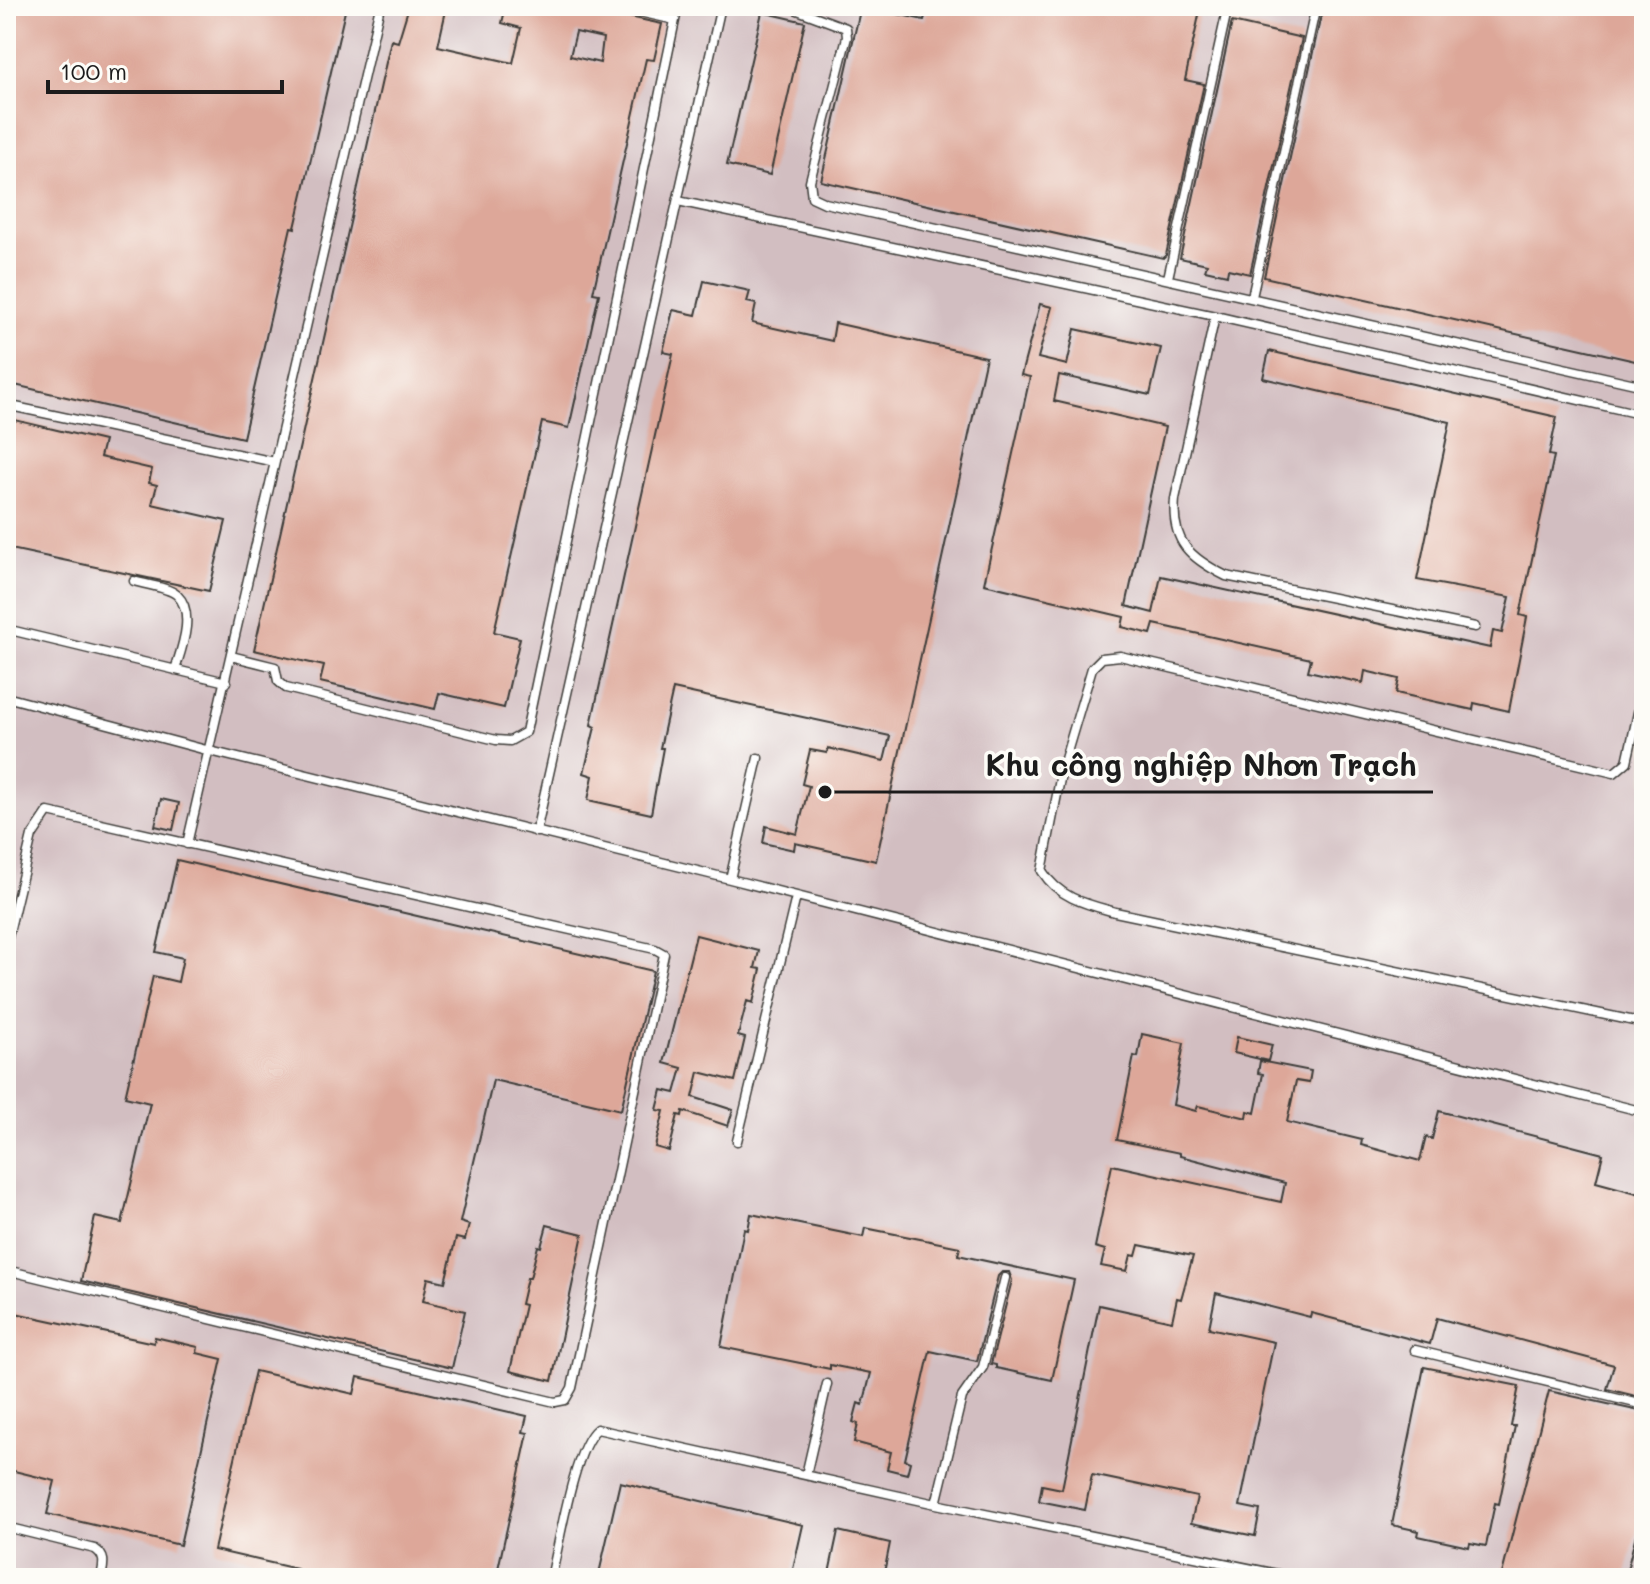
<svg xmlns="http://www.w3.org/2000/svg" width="1650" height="1584" font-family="Mali,sans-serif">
<rect width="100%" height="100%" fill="#fdfcf7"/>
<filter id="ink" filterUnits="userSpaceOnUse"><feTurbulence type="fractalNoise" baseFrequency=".0125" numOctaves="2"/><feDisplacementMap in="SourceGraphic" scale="16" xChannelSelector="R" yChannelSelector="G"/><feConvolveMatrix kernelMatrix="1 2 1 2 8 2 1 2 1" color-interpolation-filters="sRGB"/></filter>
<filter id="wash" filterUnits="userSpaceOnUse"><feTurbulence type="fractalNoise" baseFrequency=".006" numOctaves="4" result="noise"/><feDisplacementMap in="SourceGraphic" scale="32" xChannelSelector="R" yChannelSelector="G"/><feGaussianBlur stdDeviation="1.8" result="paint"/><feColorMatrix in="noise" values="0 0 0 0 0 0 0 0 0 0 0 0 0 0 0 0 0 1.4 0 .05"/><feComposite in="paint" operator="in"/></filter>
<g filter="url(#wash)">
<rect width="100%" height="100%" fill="#eee9ce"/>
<path fill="#d2bec1" d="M6 6H1644V1578H6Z"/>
<g id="blocks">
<path fill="#dda799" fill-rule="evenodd" d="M6 6H323L345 11 295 228 291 227 243 438 6 383Z
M409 6H447L438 46 513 63 521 28 502 23 506 6H600L611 13 662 24 654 60 646 59 593 293 599 294 569 428 542 422 494 632 520 638 504 708 439 693 435 709 320 682 324 666 254 650 391 40 398 42ZM576 32 603 38 600 63 570 56Z
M861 6 924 20 928 6H1201L1185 80 1204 84 1166 255 1163 258 821 181Z
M1323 6H1644V363L1264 277Z
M762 12 805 22 770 175 727 165Z
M1232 22 1302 38 1250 274 1228 269 1227 275 1205 270 1207 264 1180 258Z
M704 281 750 291 747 302 756 304 752 323 832 341 835 323 986 357 876 861 795 843 794 850 763 843 766 826 797 834 809 786 802 784 810 750 827 753 828 748 884 761 890 736 673 689 660 748H663L651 814 588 800 593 776 584 773 595 727 591 725 673 354 663 352 673 310 696 315Z
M1040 304 1052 307 1038 358 1067 365 1075 329 1161 348 1150 395 1059 375 1054 401 1165 427 1126 606 1153 613 1161 576 1490 648 1493 631 1502 633 1510 597 1417 580 1450 422 1263 378 1269 351 1557 417 1549 455 1554 456 1520 615 1527 617 1509 711 1474 703 1473 710 1396 693 1399 679 1365 671 1363 683 1308 671 1311 659 1154 624 1151 634 1122 627 1124 617 984 584 1030 377 1021 375Z
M6 418 104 441 100 457 152 469 149 483 157 485 152 504 226 521 209 591 6 548Z
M161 799 179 803 173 830 155 826Z
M177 860 653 971 621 1110 493 1080 460 1222 469 1225 465 1240 456 1238 445 1282 428 1278 423 1301 465 1311 452 1368 81 1281 95 1217 122 1223 150 1103 125 1097 153 976 178 982 183 958 156 952Z
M696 935 759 951 755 968 761 969 753 1003 747 1001 738 1036 745 1038 735 1081 699 1072 693 1097 733 1110 728 1126 683 1111 682 1116 678 1115 669 1151 655 1147 664 1111 657 1110 662 1090 675 1093 682 1068 664 1063Z
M1142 1034 1184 1043 1173 1105 1196 1111 1198 1106 1247 1118 1248 1111 1255 1113 1263 1074 1258 1073 1260 1061 1311 1071 1309 1083 1296 1081 1287 1122 1362 1140 1361 1145 1420 1161 1426 1137 1432 1139 1439 1111 1603 1154 1596 1182 1644 1195V1398L1607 1389 1614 1365 1437 1318 1430 1344 1315 1314 1311 1313 1310 1317 1216 1293 1209 1328 1274 1342 1240 1506 1260 1510 1255 1536 1191 1523 1197 1497 1092 1475 1085 1510 1039 1501 1042 1485 1062 1489 1099 1305 1172 1321 1177 1298 1181 1299 1193 1256 1139 1245 1136 1256 1131 1255 1127 1271 1101 1266 1105 1250 1095 1247 1112 1165 1281 1202 1285 1183 1180 1156V1153L1117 1140 1134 1056 1138 1057Z
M1237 1037 1272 1045 1268 1061 1234 1053Z
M751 1214 863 1237 865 1228 960 1247 958 1255 1074 1280 1052 1380 996 1368V1365L991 1364 1012 1280 1009 1272H1002L998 1276 977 1361 930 1351 905 1460 910 1462 907 1474 887 1469 891 1452 854 1442 858 1424 853 1422 858 1403 863 1405 871 1373 830 1365V1369L721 1347 744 1229 748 1230Z
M547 1225 583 1234 552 1381 510 1371 525 1305 521 1304 527 1278H530L538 1246 541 1247Z
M6 1311 154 1343 155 1337 198 1347 197 1353 222 1359 180 1545 47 1514 55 1481 6 1469Z
M1424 1367 1519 1386 1511 1426H1515L1499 1504 1495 1503 1486 1546 1470 1543 1469 1547 1418 1536 1419 1531 1392 1525Z
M255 1371 354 1394 358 1377 527 1416 523 1432 528 1433 496 1578H295L297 1569 214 1550Z
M1549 1391 1644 1412V1503L1625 1578H1579L1566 1575V1578H1508L1509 1575 1502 1574Z
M620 1482 803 1525 791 1578H598Z
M838 1531 890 1543 883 1578H828Z"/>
</g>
</g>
<g filter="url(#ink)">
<use href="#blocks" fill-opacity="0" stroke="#3c3b37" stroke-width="2"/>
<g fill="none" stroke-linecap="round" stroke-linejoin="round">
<g stroke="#3c3b37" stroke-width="11">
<path id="lane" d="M613 6 675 20
M787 6 846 28 847 37 810 181 812 197 825 203 1644 386
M678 201 1215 316 1644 415
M1168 278 1228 6
M1252 297 1316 6
M1215 316 1175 499C1171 542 1190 558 1226 576L1475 627
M6 405 275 462
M134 581C147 585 168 587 177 595 196 613 181 650 175 670
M6 629 226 682
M231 656 275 667 278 681 286 688 496 740 510 741 526 732 678 6
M1644 686 1627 762 1614 773 1120 656 1102 658 1092 668 1062 769 1042 871C1059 898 1086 904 1115 912L1644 1023
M6 697 210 751 730 879 1644 1112
M6 815V821
M536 832 721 6
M187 844 380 6
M730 879 758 758
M6 945 32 836 48 812 655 949 664 954 572 1388 565 1400 555 1402 6 1270
M737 1141 796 897
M1415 1350 1644 1405
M806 1475 827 1384
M936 1504 962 1397 983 1367 1005 1278
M6 1527 95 1549C107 1557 103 1566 101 1578
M551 1578C559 1546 574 1447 597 1429L936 1504 1297 1578"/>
</g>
<use href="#lane" stroke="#fff" stroke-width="8"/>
</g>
</g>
<path fill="none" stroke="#1c1c1c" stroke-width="3" d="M825 792L970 792H1433"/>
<circle fill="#1c1c1c" stroke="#fdfcf7" stroke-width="3" cx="825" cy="792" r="8"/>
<g font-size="30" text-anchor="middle" font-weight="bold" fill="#1c1c1c" stroke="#fdfcf7" stroke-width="7" stroke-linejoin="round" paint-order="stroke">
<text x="1201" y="776">Khu công nghiệp Nhơn Trạch</text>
</g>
<rect width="1650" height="1584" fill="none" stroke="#fdfcf7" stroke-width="32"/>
<path d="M48 80v12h234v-12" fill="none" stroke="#1c1c1c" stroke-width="4"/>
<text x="60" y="80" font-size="24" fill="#1c1c1c" stroke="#fdfcf7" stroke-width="6" paint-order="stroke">100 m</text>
</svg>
